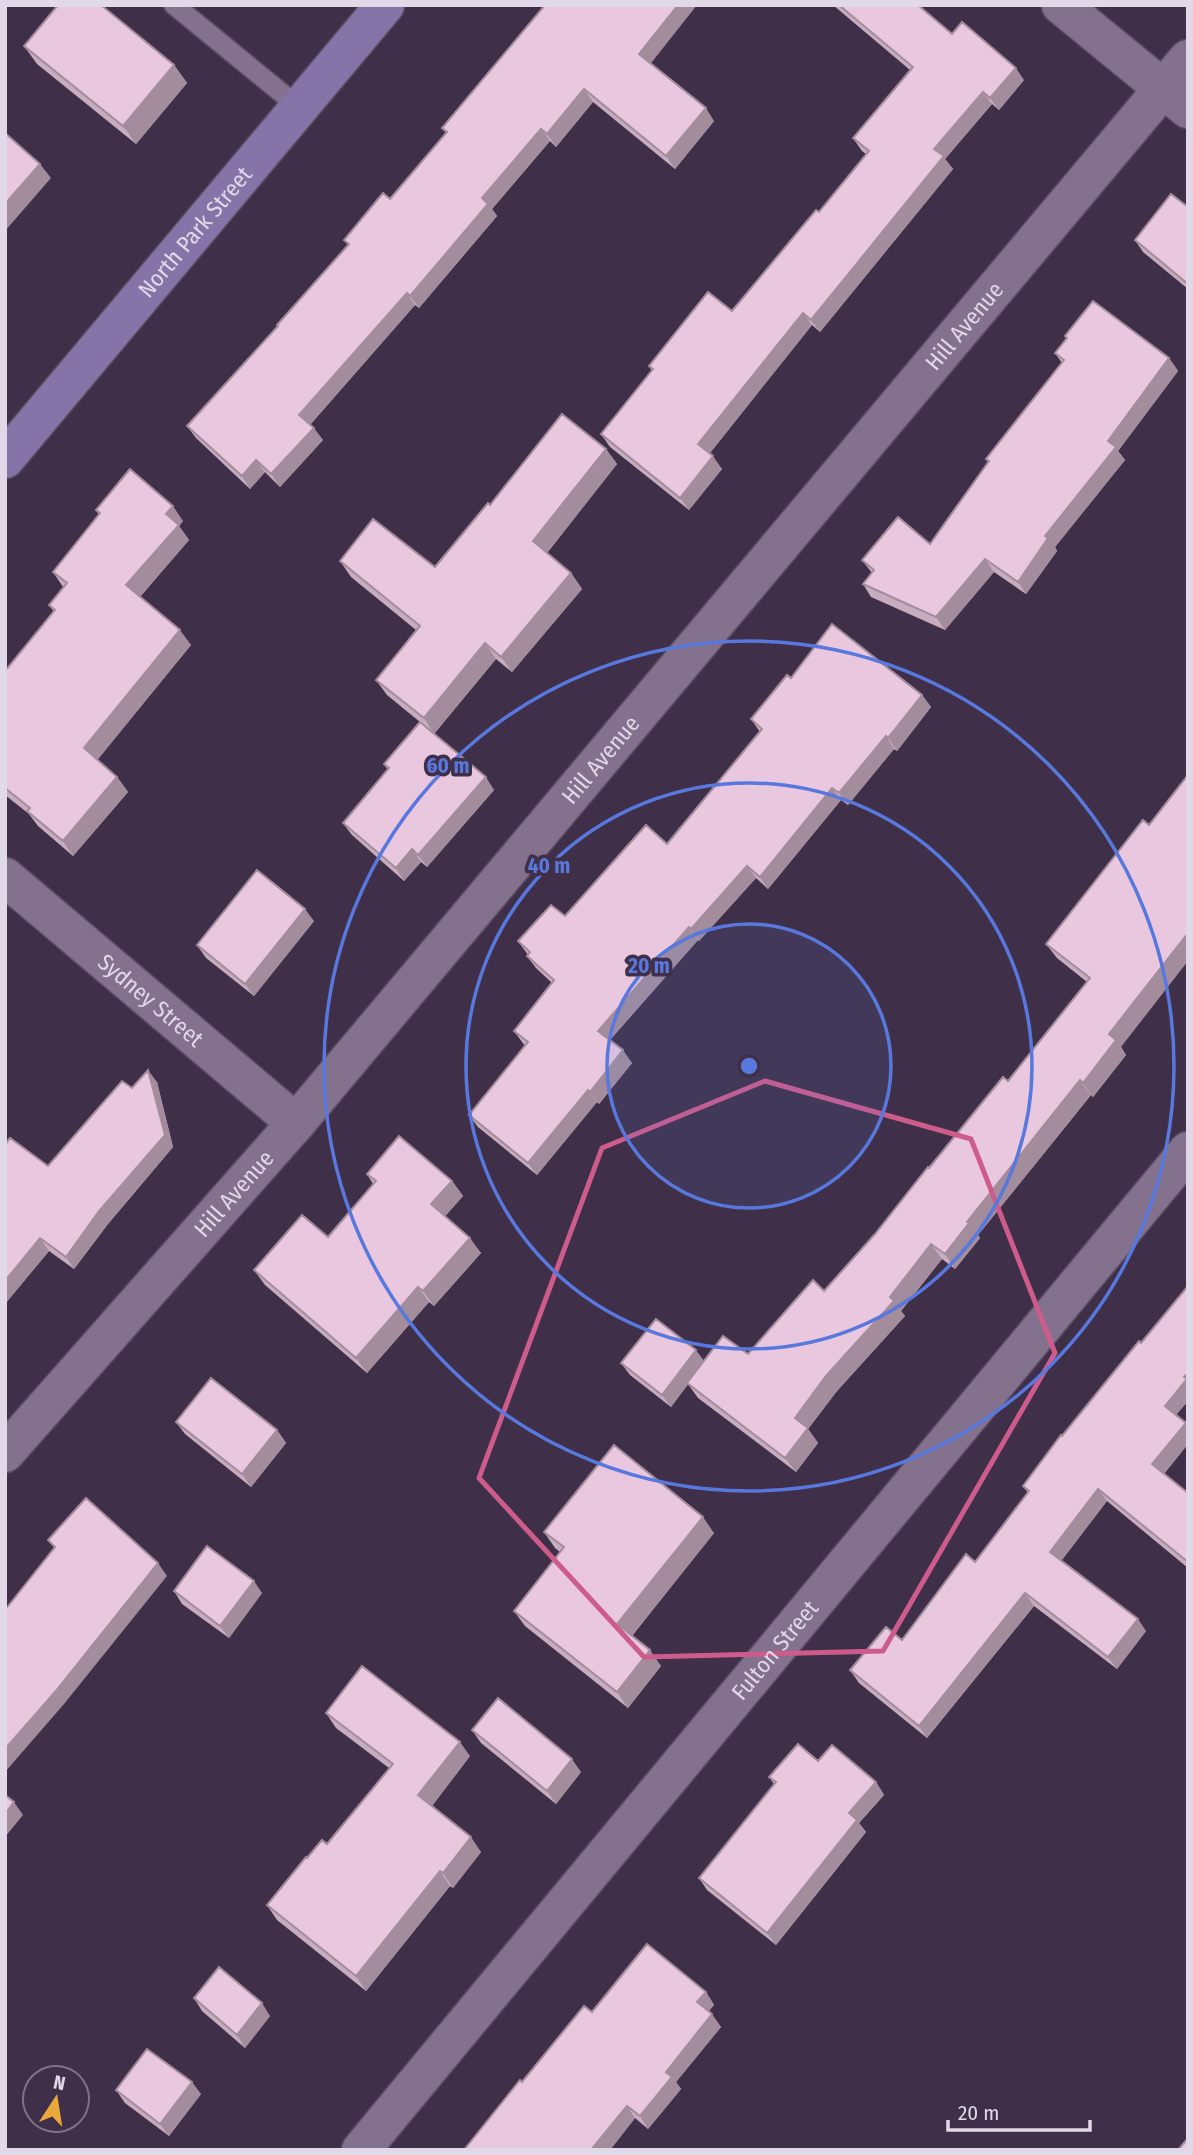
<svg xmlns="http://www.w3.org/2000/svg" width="1193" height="2155" font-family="'Fira Sans Condensed',sans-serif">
<rect width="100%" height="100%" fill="#3f2f48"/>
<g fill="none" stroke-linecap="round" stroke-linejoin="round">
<g stroke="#5b4d62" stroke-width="22">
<path id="service" d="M174 5 300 108"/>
</g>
<g stroke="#5b4d62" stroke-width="41">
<g id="minor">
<path d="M1061 5 1188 109"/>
<path id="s1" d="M5 877 296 1123"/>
<path id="s2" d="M5 1453 296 1123 1188 59"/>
<path id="s3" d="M361 2150 1188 1151"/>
</g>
</g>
<g stroke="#5b4d62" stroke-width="41">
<g id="secondary">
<path id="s4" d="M5 459 385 5"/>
</g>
</g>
<use href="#service" stroke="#83718e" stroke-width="19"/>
<use href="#minor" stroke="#83718e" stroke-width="38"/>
<use href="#secondary" stroke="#8574a8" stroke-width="38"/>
</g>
<path fill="#c8acc0" d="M833 5H918L952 34 1024 80 999 110 992 104 945 159 953 169 820 332 812 325 709 454 722 469 689 510 610 447 601 434 652 371 649 366 732 311 819 212 866 154 862 151 853 138 910 70Z
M24 46 174 65 187 83 136 144 37 64Z
M650 63 714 121 675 169 593 102 556 147 550 141 492 209 497 216 419 308 415 305 310 425 323 440 280 487 265 472 250 489 196 438 187 426 278 327 348 245 344 240 390 199 446 133 442 128Z
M1188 207V289L1143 252 1135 240Z
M1065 336 1169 358 1178 371 1118 451 1125 460 1055 547 1057 551 1026 594 994 572 945 630 871 597 863 584 872 573 862 560 930 544 988 462 986 459 1062 363 1055 353 1066 338Z
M606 449 617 464 547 553 571 573 582 589 512 672 496 659 434 734 494 790 427 867 421 862 404 881 352 835 343 823 388 770 384 764 420 722 387 695 376 680 416 630 351 577 340 561 435 567 490 505Z
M96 510 183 521 179 526 189 540 140 597 191 645 97 760 117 777 128 792 73 856 38 826 29 814 5 795V671L54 612 49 605 63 587 53 572 99 515Z
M791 678 922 695 931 707 897 751 894 749 848 805 841 800 768 889 756 878 699 941 698 940 610 1040 632 1063 599 1104 597 1102 537 1175 478 1127 469 1115 525 1046 514 1031 552 983 536 968 527 956 528 955 518 941 565 916 667 844 760 732 751 719Z
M1143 820 1121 1047 1126 1055 1093 1097 1091 1095 978 1235 980 1238 955 1269 942 1259 901 1311 905 1316 837 1391 808 1429 818 1443 796 1472 698 1398 688 1384 671 1407 630 1375 621 1363 704 1361 748 1354 824 1291 875 1234 929 1168 1008 1081 1087 982 1057 958 1046 944Z
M314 921 254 996 206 958 197 945Z
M157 1082 173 1147 108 1224 74 1269 49 1251 5 1304V1145L48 1166 132 1088Z
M367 1174 452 1181 463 1196 445 1216 481 1253 434 1306 429 1302 367 1373 265 1285 254 1270 328 1237 373 1184Z
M1188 1401 1176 1415 1188 1444 1164 1474 1188 1493V1568L1107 1501 1061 1561 1146 1631 1117 1669 1034 1606 927 1738 859 1683 850 1670 902 1640 975 1562 1028 1493 1023 1486 1062 1436Z
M176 1422 277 1430 286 1443 251 1487 185 1434Z
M544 1532 714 1533 632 1636 661 1666 628 1708 525 1626 514 1611 560 1552 555 1548Z
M174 1591 262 1593 229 1638 182 1604Z
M326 1713 470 1756 432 1806 481 1852 453 1888 450 1886 366 1991 277 1920 267 1905 307 1858 327 1844 389 1768 336 1728Z
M472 1730 581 1772 556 1804 481 1743Z
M818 1761 876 1782 884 1795 859 1823 866 1832 776 1945 707 1890 699 1878 774 1784 769 1777Z
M706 1992 714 2005 708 2011 721 2027 676 2082 681 2089 648 2129 635 2118 610 2150H464L522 2082 592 2012Z
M194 1998 270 2016 245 2048 202 2011Z
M116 2090 201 2094 169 2136 125 2103Z"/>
<path fill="#a38c9c" d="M678 5H697L648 67 639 54Z
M174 65 187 83 136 144 123 126Z
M1016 68 1024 80 999 110 990 98Z
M584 89 593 102 556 147 547 134Z
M983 92 992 104 945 159 953 169 820 332 811 320 934 149Z
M706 108 714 121 675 169 666 156Z
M541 129 550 141 492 209 497 216 419 308 410 296 482 198Z
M40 164 51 178 5 231V204Z
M407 293 415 305 308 427 299 415Z
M803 313 812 325 707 457 698 444Z
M1169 358 1178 371 1118 451 1125 460 1055 547 1057 551 1026 594 1018 582 1045 536 1108 441Z
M314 428 323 440 280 487 271 474Z
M606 449 617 464 544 557 533 541Z
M713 456 722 469 689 510 680 498Z
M256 460 265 472 250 489 242 476Z
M173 506 183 521 179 526 189 540 136 601 126 585 166 514Z
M985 559 994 572 945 630 936 617Z
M571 573 582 589 512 672 501 657Z
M180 630 191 645 95 763 84 748Z
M485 643 496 659 434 734 424 718Z
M922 695 931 707 897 751 888 738Z
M886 736 894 749 848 805 839 793Z
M117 777 128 792 73 856 63 841Z
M486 777 494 790 427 867 418 855Z
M832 788 841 800 768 889 760 877Z
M412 849 421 862 404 881 396 868Z
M747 866 756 878 699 941 691 929Z
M305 909 314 921 254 996 245 984Z
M689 927 698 940 607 1043 598 1031Z
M1188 933V961L1121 1047 1126 1055 1093 1097 1083 1083 1109 1034Z
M623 1050 632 1063 599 1104 590 1092Z
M148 1070 157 1082 173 1147 108 1224 74 1269 66 1257 99 1211Z
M1080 1080 1091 1095 978 1235 980 1238 955 1269 945 1254 967 1222Z
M588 1090 597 1102 537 1175 528 1163Z
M452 1181 463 1196 442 1220 431 1204Z
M40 1238 49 1251 5 1304V1281Z
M470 1238 481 1253 434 1306 423 1291Z
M931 1244 942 1259 901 1311 905 1316 837 1391 808 1429 818 1443 796 1472 785 1458 795 1418 826 1376Z
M418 1287 429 1302 367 1373 356 1358Z
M696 1350 705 1362 671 1407 662 1395Z
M1188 1373V1401L1173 1418 1165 1406Z
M1186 1423 1188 1426V1444L1161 1477 1152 1464Z
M277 1430 286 1443 251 1487 242 1474Z
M1098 1489 1107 1501 1059 1564 1050 1552Z
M703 1517 714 1533 628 1640 617 1624Z
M158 1563 167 1576 64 1704 5 1772V1749Z
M254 1581 262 1593 229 1638 220 1626Z
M1025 1593 1034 1606 927 1738 919 1726Z
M1138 1619 1146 1631 1117 1669 1108 1657Z
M650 1650 661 1666 628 1708 617 1692Z
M460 1742 470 1756 429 1810 418 1795Z
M572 1759 581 1772 556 1804 547 1791Z
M876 1782 884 1795 859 1823 866 1832 776 1945 767 1933 849 1813Z
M14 1802 23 1815 5 1837V1814Z
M471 1837 481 1852 453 1888 443 1873Z
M440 1871 450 1886 366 1991 356 1976Z
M706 1992 714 2005 706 2015 697 2002Z
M262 2003 270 2016 245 2048 237 2035Z
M712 2014 721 2027 676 2082 681 2089 648 2129 640 2116 666 2072Z
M192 2082 201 2094 169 2136 160 2124Z
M627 2106 635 2118 610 2150H591Z"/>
<path fill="#e9c8df" stroke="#a38c9c" stroke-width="2" d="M58 5H101L174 65 123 126 24 46Z
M545 5H678L639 54 706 108 666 156 584 89 547 134 541 129 482 198 488 204 410 296 407 293 299 415 314 428 271 474 256 460 242 476 187 426 278 326 277 325 349 244 344 240 383 193 390 199 447 132 442 128Z
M839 5H918L952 34 962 22 1016 68 990 98 983 92 934 149 944 156 811 320 803 313 698 444 713 456 680 498 601 434 653 369 649 366 708 292 732 311 816 210 819 212 869 151 853 138 913 67Z
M5 133 40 164 5 204Z
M1171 194 1188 207V284L1135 240Z
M1093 301 1169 358 1108 441 1116 447 1045 536 1048 538 1018 582 985 559 936 617 863 584 874 570 862 560 898 517 930 544 989 461 986 459 1064 360 1055 353 1067 338 1065 336Z
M562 414 606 449 533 541 571 573 501 657 485 643 424 718 376 680 420 626 340 561 373 519 435 567 488 503 490 505Z
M130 469 173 506 166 514 179 525 126 585 180 630 84 748 117 777 63 841 27 811 30 808 5 788V671L55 610 49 605 67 583 53 572 100 513 96 510Z
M832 624 922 695 888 738 886 736 839 793 832 788 760 877 747 866 691 929 689 927 598 1031 623 1050 590 1092 588 1090 528 1163 469 1115 528 1042 514 1031 554 980 527 956 530 952 518 941 551 905 565 916 646 825 667 844 762 729 751 719 787 675 791 678Z
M420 722 486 777 418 855 412 849 396 868 343 823 389 768 384 764Z
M1188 775V933L1109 1034 1116 1040 1083 1083 1080 1080 967 1222 969 1223 945 1254 931 1244 890 1297 894 1301 826 1376 795 1418 808 1428 785 1458 687 1383 723 1336 748 1354 813 1280 824 1291 875 1234 928 1167 929 1168 1003 1077 1008 1081 1090 978 1046 944 1143 820 1149 825Z
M257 870 305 909 245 984 197 945Z
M148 1070 165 1135 99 1211 66 1257 40 1238 5 1281V1145L10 1138 48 1166 122 1081 132 1088Z
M399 1136 452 1181 431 1204 470 1238 423 1291 418 1287 356 1358 254 1270 302 1215 328 1237 376 1181 367 1174Z
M1188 1286V1373L1184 1377 1187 1379 1165 1406 1186 1423 1152 1464 1188 1493V1562L1098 1489 1050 1552 1138 1619 1108 1657 1025 1593 919 1726 850 1670 886 1627 902 1640 966 1554 975 1562 1029 1491 1023 1486 1061 1435 1062 1436 1139 1341 1141 1343Z
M656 1319 696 1350 662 1395 621 1363Z
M211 1378 277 1430 242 1474 176 1422Z
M614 1445 703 1517 617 1624 650 1650 617 1692 514 1611 564 1547 544 1532Z
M86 1498 158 1563 55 1692 5 1749V1610L55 1547 48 1540Z
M207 1546 254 1581 220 1626 174 1591Z
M362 1666 460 1742 418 1795 471 1837 443 1873 440 1871 356 1976 267 1905 306 1857 307 1858 322 1840 327 1844 393 1764 326 1713Z
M498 1698 572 1759 547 1791 472 1730Z
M798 1744 818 1761 832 1745 876 1782 849 1813 857 1820 767 1933 699 1878 776 1782 769 1777Z
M5 1795 14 1802 5 1814Z
M647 1944 706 1992 697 2002 712 2014 666 2072 672 2077 640 2116 627 2106 591 2150H464L520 2080 522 2082 584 2006 592 2012Z
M219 1967 262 2003 237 2035 194 1998Z
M147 2049 192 2082 160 2124 116 2090Z
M1188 2138V2150H1178Z"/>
<path fill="none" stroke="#cd5c8c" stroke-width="5" stroke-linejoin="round" d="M765 1081 971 1139 1055 1353 883 1651 644 1657 479 1478 602 1148Z"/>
<circle cx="749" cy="1066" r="142" fill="#5878dd" fill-opacity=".12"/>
<g fill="none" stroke="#5878dd" stroke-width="3.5">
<circle cx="749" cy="1066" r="142"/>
<circle cx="749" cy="1066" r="283"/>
<circle cx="749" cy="1066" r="425"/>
</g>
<g text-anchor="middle" stroke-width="7" stroke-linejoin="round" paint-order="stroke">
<g font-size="23" fill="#e2d9e8" stroke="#3f2f48">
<text dy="8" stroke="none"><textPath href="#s4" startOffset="296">North Park Street</textPath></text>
<text dy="8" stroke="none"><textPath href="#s2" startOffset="1480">Hill Avenue</textPath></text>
<text dy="8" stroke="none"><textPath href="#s2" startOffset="914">Hill Avenue</textPath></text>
<text dy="8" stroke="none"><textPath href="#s1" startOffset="191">Sydney Street</textPath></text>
<text dy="8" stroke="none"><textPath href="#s2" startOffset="346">Hill Avenue</textPath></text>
<text dy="8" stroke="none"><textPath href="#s3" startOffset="649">Fulton Street</textPath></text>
</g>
</g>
<circle cx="749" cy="1066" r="10" fill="#5878dd" stroke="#3f2f48" stroke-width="3.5"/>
<g font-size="21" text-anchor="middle" font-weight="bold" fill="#5878dd" stroke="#3f2f48" stroke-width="7" stroke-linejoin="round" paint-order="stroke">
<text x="448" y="773">60 m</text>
<text x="549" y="873">40 m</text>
<text x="649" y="973">20 m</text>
</g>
<rect width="1193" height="2155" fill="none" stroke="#e2d9e8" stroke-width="14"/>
<g transform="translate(56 2099) rotate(12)"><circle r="33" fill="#3f2f48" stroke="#807388" stroke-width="2"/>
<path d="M0-5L12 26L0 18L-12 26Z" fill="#eca93b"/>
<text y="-10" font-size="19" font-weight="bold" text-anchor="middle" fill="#e2d9e8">N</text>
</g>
<path d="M948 2120v10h142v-10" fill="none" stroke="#e2d9e8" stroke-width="3.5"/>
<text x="958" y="2120" font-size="21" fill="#e2d9e8" stroke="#3f2f48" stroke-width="5" paint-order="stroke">20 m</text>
</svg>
